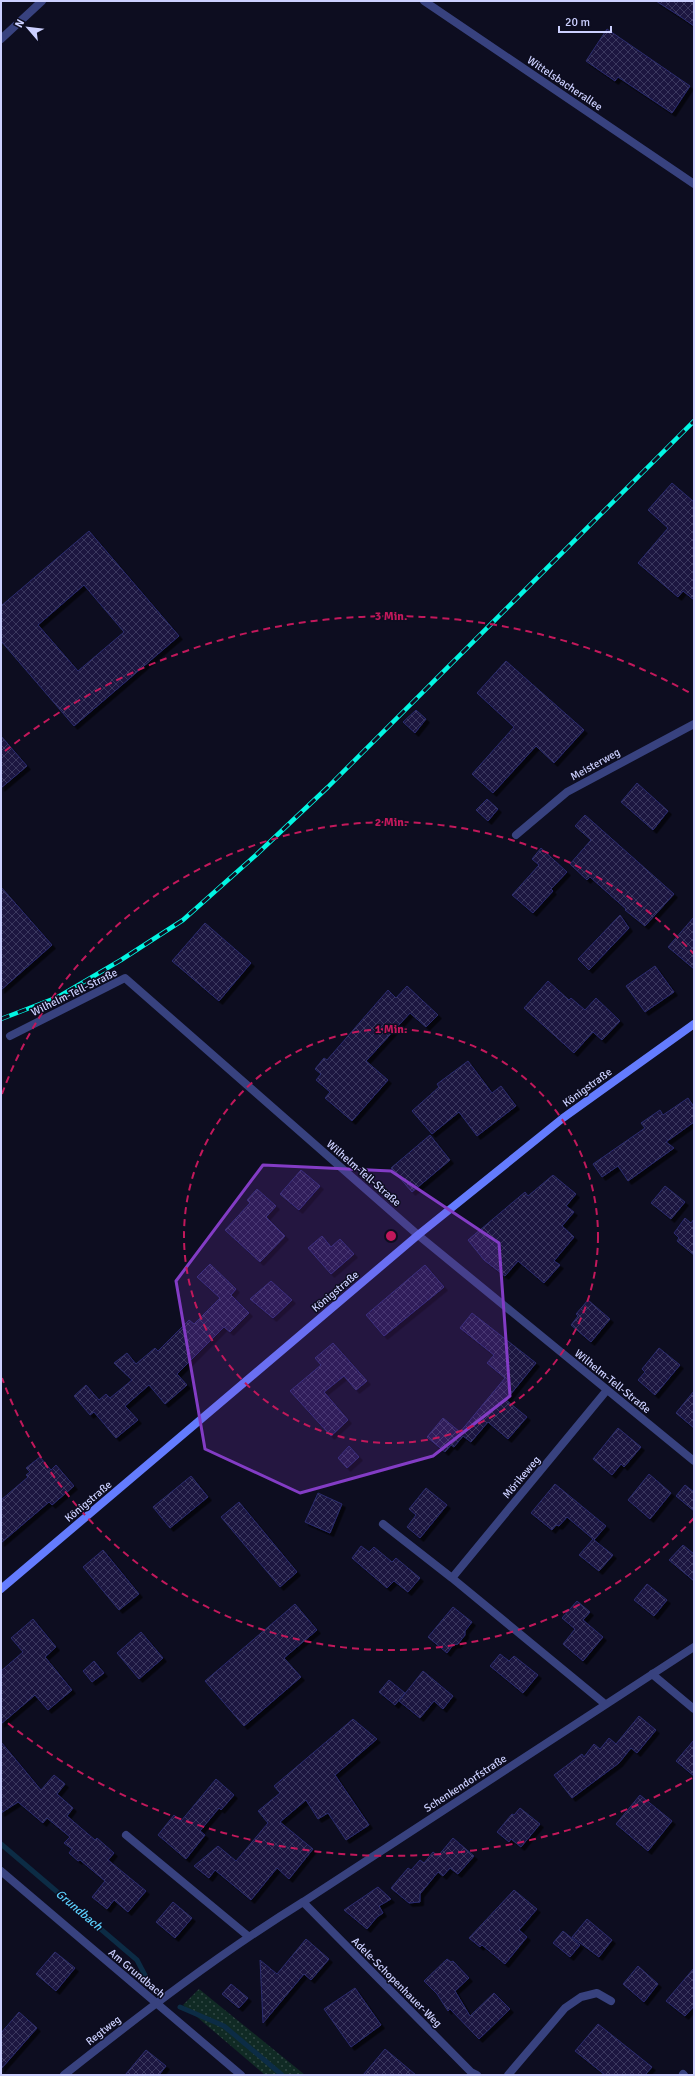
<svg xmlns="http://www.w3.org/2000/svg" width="695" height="2076" font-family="Signika,sans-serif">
<defs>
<pattern id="grass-dots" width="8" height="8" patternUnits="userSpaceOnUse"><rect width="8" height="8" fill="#102a24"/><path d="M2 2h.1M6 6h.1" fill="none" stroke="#324845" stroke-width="1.8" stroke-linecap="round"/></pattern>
<pattern id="building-cross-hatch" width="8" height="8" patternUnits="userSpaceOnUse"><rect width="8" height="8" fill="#1a1941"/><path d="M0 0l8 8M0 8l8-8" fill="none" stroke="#3a395e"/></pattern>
<filter id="shadow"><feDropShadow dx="3.5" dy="3.5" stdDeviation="0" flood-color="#0009"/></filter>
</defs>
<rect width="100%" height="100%" fill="#0d0d20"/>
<path fill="url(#grass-dots)" d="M199 1989 305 2075H265L183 2005Z"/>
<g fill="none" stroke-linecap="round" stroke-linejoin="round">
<path stroke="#0c2c45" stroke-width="5" d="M1 1844 137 1960 149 1983
M180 2007 224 2026 282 2075"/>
</g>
<path fill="url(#building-cross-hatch)" stroke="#2c2b6d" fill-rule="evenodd" filter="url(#shadow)" d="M656 1H694V26L681 17Z
M607 29 690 86 672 113 618 77 615 81 586 61Z
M672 483 694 502V600L683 591 678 597 638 563 668 528 648 510Z
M89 531 179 636 74 726 1 641V606ZM84 585 124 632 78 671 38 625Z
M506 661 584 730 554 763 536 746 493 793 472 774 514 727 477 693Z
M416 710 426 719 415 733 403 722Z
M1 736 27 766 1 788Z
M637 783 668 811 653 830 621 802Z
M487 799 498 809 488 821 476 810Z
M585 815 674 894 645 926 625 910 626 909 590 877 587 880 570 864 591 840 575 826Z
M541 848 567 872 551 889 553 891 533 913 512 895 539 865 532 859Z
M1 887 52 945 1 990Z
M620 915 629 928 589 970 578 959Z
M694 917V969L668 947Z
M205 923 251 963 219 1001 172 961Z
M655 966 674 992 645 1012 626 986Z
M548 981 569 1000 571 998 585 1010 596 998 620 1021 602 1040 593 1032 574 1053 524 1008Z
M407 986 438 1015 426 1027 410 1013 366 1061 388 1080 352 1121 325 1098 330 1092 316 1080 321 1074 315 1069 324 1058 327 1060 388 990 396 998Z
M468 1061 492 1093 501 1086 516 1106 477 1136 459 1112 432 1134 412 1111 439 1087 437 1084Z
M688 1098 694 1107V1122L666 1142 674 1148 628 1181 618 1166 602 1177 593 1164 645 1128 641 1123 660 1110 663 1115Z
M430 1135 450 1160 412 1192 391 1168Z
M301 1170 320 1186 299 1210 280 1194Z
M553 1175 576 1194 566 1206 574 1212 562 1226 574 1237 554 1261 560 1265 544 1283 518 1261 505 1276 484 1260 468 1240 525 1192 528 1196Z
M665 1186 685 1202 671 1219 651 1203Z
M257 1189 276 1206 266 1217 285 1236 260 1262 225 1230 250 1203 247 1200Z
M685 1218 691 1223 694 1219V1255L677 1241 679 1238 674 1233Z
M322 1236 331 1247 340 1239 354 1254 331 1274 308 1248Z
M210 1264 236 1289 231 1295 249 1313 230 1332 224 1327 177 1374 187 1385 165 1404 149 1385 125 1406 138 1420 116 1438 94 1412 90 1415 74 1396 86 1385 99 1400 106 1394 110 1398 132 1380 114 1363 127 1353 136 1364 155 1348 158 1351 189 1320 194 1324 220 1298 197 1277Z
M425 1265 444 1287 384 1336 366 1315Z
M271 1281 292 1300 273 1318 250 1299Z
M588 1300 610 1319 591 1342 571 1325 578 1316 576 1314Z
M472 1313 536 1363 506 1400 527 1417 508 1439 488 1422 471 1442 463 1436 454 1447 451 1445 445 1452 427 1437 443 1418 460 1432 505 1378 487 1363 494 1355 460 1328Z
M333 1343 367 1381 356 1390 344 1376 324 1392 348 1420 331 1436 290 1391 321 1365 315 1358Z
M659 1348 680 1365 655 1395 638 1380 645 1372 642 1369Z
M694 1391V1428L676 1413Z
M618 1428 641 1447 624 1467 621 1464 612 1475 593 1459Z
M349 1446 359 1457 347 1468 338 1458Z
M40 1457 51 1470 56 1465 74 1486 52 1505 49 1502 1 1543V1500L28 1477 26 1475 30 1472 26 1468Z
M649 1474 671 1493 650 1519 628 1500Z
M191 1476 208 1497 170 1528 153 1507Z
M555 1484 606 1526 594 1540 613 1555 599 1571 579 1555 593 1539 567 1517 559 1526 556 1525 552 1530 531 1513Z
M685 1485 694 1492V1511L676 1496Z
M426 1488 447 1505 420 1538 407 1527 416 1515 409 1509Z
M318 1493 342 1504 330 1533 305 1522Z
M239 1502 297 1572 280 1587 221 1517Z
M683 1545 694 1554V1581L669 1560Z
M361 1546 369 1552 374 1547 392 1562 396 1558 420 1578 408 1592 394 1581 387 1588 352 1558Z
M103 1550 139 1594 119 1610 83 1567Z
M647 1584 667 1600 654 1616 634 1600Z
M577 1601 590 1612 583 1620 603 1637 583 1661 563 1644 575 1629 562 1618Z
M295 1604 317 1630 284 1658 301 1677 244 1726 205 1681Z
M453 1607 472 1622 465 1631V1635L458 1644 453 1645 447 1653 428 1637Z
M33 1619 56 1647 45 1657 72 1690 48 1710 35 1695 1 1724V1671L23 1652 11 1638Z
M141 1632 163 1658 139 1679 117 1653Z
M500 1654 509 1661 514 1656 538 1675 523 1693 490 1666Z
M94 1661 104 1673 92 1682 83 1671Z
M423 1671 453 1696 443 1709 434 1701 420 1718 399 1701Z
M389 1680 405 1693 395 1705 379 1692Z
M639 1716 656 1730 637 1753 631 1748 619 1763 572 1798 554 1775 582 1754 584 1757 594 1744 600 1749 609 1738 616 1744Z
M353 1719 377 1739 335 1775 369 1825 346 1840 328 1813 318 1819 306 1800 280 1822 313 1849 289 1879 277 1868 251 1900 215 1870 209 1878 194 1866 218 1846 236 1861 268 1823 258 1811 280 1793 274 1786Z
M694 1740V1776L676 1761Z
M1 1742 41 1790 54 1775 65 1784 57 1794 73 1808 67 1816 95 1840 97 1838 114 1853 108 1860 146 1891 128 1912 114 1900 107 1909 92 1897 105 1881 80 1860 78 1861 69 1853 72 1849 64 1843 70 1837 47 1818 43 1823 18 1802 1 1813Z
M216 1779 234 1795 221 1810 219 1808 200 1831 205 1835 186 1859 158 1835 174 1815 181 1821Z
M640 1795 672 1821 648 1851 616 1824Z
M520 1808 540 1824 521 1847 511 1839 509 1842 497 1832 512 1814 514 1815Z
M453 1838 474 1856 458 1874 450 1868 443 1876 438 1872 420 1894V1902L409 1903 391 1888 408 1868 411 1870 420 1860 424 1863 433 1852 438 1856Z
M378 1887 391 1899 379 1906 383 1913 377 1917 367 1929 344 1910Z
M514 1890 537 1909 519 1930 527 1937 505 1964 482 1945 480 1947 469 1938Z
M173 1902 192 1918 175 1938 156 1922Z
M587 1919 612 1940 599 1957 572 1937Z
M563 1931 580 1945 570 1957 553 1943Z
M306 1939 329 1959 311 1980 304 1974 263 2023 260 1960 277 1974Z
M55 1952 75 1968 56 1991 36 1974Z
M447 1959 451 1962 453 1961 469 1978 455 1991 470 2016 494 1993 510 2009 479 2039 450 2009 448 2011 437 1994 424 1981Z
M638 1966 658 1984 644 2002 623 1984Z
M694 1968V2006L685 2016 666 2001Z
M231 1984 248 1998 239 2008 222 1994Z
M355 1988 381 2025 351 2047 324 2009Z
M19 2012 37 2028 1 2069V2033Z
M598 2024 652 2067 645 2075H605L575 2051Z
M385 2049 416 2075H363Z
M146 2050 166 2066 159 2075H125Z"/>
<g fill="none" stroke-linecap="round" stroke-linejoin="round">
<path stroke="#38427f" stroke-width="8" d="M516 835 567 792 694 724
M10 1036 125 978 418 1235 694 1461
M383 1524 452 1578 605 1704
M452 1578 607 1390
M652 1674 694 1709
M126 1835 248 1936
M1 1871 241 2075
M303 1902 471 2072 477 2075
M683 2074 684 2075
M64 2075C141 2014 219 1954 303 1902L694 1647
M508 2075 565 2008 581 1997 597 1993 611 2001"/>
<path stroke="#38427f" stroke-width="8" d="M424 1 694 184
M1 39 42 1"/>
<path stroke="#647cfe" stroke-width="8" d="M1 1589 418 1235 563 1118 694 1024"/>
<g stroke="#02f5e2" stroke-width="4.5">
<path id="rail" d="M1 1019 58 997 121 960 183 920 256 855 328 787 694 421"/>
</g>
<use href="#rail" stroke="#0d0d20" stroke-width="3" stroke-dasharray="9" stroke-linecap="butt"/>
</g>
<path fill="#833cc5" fill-opacity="0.2" stroke="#833cc5" stroke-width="3" stroke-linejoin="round" d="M263 1165 391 1171 499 1243 510 1396 433 1456 300 1493 205 1449 176 1281Z"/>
<g fill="none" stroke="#c2185b" stroke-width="2" stroke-dasharray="7 5">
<circle cx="391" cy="1236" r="207"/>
<path d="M694 1518A414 414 0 0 1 2 1378M2 1094A414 414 0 0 1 694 954"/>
<path d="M692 1778A620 620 0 0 1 5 1721M5 751A620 620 0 0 1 692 694"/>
</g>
<g text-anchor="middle" stroke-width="3" stroke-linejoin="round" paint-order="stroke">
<g font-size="11" fill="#ccd0ff" stroke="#0d0d20">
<text transform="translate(565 83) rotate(34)" y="4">Wittelsbacherallee</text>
<text transform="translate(595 764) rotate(-29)" y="4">Meisterweg</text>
<text transform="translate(74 992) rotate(-26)" y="4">Wilhelm-Tell-Straße</text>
<text transform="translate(587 1087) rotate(-36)" y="4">Königstraße</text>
<text transform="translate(364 1173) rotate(41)" y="4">Wilhelm-Tell-Straße</text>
<text transform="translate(335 1291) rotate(-40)" y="4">Königstraße</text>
<text transform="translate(613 1381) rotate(39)" y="4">Wilhelm-Tell-Straße</text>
<text transform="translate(521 1477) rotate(-50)" y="4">Mörikeweg</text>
<text transform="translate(88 1501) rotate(-40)" y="4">Königstraße</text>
<text transform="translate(465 1783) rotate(-33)" y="4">Schenkendorfstraße</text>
<text transform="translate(137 1973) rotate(40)" y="4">Am Grundbach</text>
<text transform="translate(397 1982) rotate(45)" y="4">Adele-Schopenhauer-Weg</text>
<text transform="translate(103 2030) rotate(-38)" y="4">Regtweg</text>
</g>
<g font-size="12" font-style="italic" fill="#5bd0fe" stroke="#0d0d20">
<text transform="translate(79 1910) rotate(40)" y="4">Grundbach</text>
</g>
</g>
<circle cx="391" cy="1236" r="6" fill="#c2185b" stroke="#0d0d20" stroke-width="2"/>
<g font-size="12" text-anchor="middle" font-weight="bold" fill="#c2185b" stroke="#0d0d20" stroke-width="3" stroke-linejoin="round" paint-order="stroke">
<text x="391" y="620">3 Min.</text>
<text x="391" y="826">2 Min.</text>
<text x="391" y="1033">1 Min.</text>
</g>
<rect width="695" height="2076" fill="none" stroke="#ccd0ff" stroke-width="4"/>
<g transform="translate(28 28) rotate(298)" stroke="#0d0d20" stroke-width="3" paint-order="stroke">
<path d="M0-3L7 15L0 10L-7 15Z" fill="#ccd0ff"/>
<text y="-6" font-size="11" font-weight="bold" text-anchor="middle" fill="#ccd0ff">N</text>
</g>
<path d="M559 26v6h52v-6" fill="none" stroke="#ccd0ff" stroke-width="2"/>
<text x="565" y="26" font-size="12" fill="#ccd0ff" stroke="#0d0d20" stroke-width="3" paint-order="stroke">20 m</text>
</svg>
